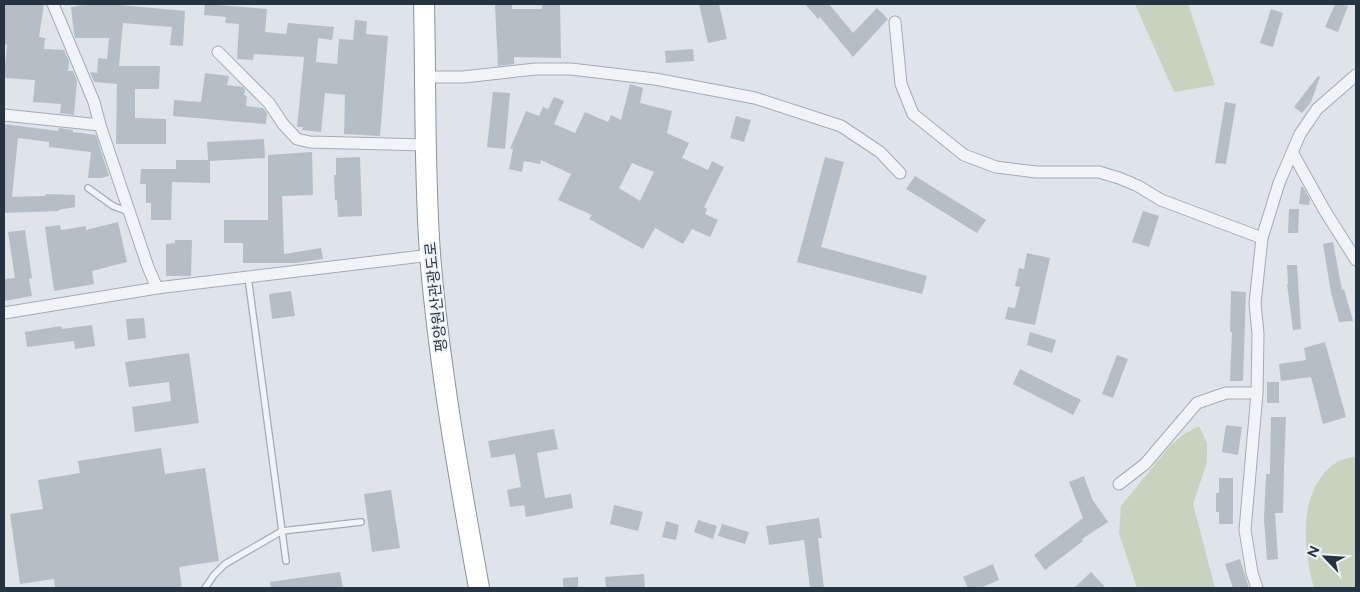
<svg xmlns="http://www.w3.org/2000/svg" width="1360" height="592" font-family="Raleway,'Noto Sans KR',sans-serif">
<rect width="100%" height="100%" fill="#dee4e9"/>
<path fill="#c7d3bf" d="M1135 4H1188L1215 85 1174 92Z
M1199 426 1207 443V462L1193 504 1215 588H1137L1119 533 1121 506 1170 446 1184 434Z
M1356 456V588H1314C1303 548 1297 488 1337 462 1343 459 1350 458 1356 456Z"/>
<path fill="#b5bec6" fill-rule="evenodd" d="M4 4H44L39 37 45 38 44 49 64 50 69 61 68 71H73L77 81 74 115 60 113 61 104 33 102 35 80 4 78 7 45 4 44Z
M89 4H109L185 11 183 46 170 45 172 27 123 23 119 66H160L159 89H135V118L166 119V144H116L117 84 94 82 90 72 97 73 98 58 107 59 109 38H75L74 34 71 7Z
M205 4 267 9 265 32 286 34 288 23 334 27 332 40 318 38 316 62 337 64 339 39 353 40 355 20 367 21 366 34 388 36 380 136 344 134 345 95 325 93 321 132 302 130 303 127H297L304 57 254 54 253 60 237 59 239 24 225 23 226 17 204 15Z
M512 4V9H542V4H560L561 58 514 57V64L498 66 495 5Z
M699 4H719L727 39 708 43Z
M805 4H829L853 33 877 8 888 19 853 57 820 17 818 19Z
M1335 4H1342L1348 6 1338 32 1325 27Z
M1271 9 1283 13 1273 47 1260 43Z
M693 49 694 61 666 63 665 51Z
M205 73 229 76 227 85 243 87 245 90 244 95 247 96 246 106 263 108 267 113 266 124 173 116 174 100 201 102Z
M1318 76 1320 77 1311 102 1302 113 1294 107Z
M630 84 643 88 640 103 672 111 667 133 689 143 682 158 708 170 712 161 724 167 704 207 707 209 705 214 718 220 710 237 692 229 683 244 655 228 643 249 589 219 592 215 558 200 571 174 541 160 540 164 524 161 522 172 509 169 513 149H510L526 111 539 116 543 107 548 109 554 97 564 101 554 124 575 133 585 112 608 122 611 115 621 120ZM632 163 654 172 640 201 619 188Z
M493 92 510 93 505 149 487 147Z
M1225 102 1236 104 1226 164 1215 163Z
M736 116 751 120 744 142 730 138Z
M4 124 58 131 59 128 73 130V132L96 135 109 176 101 178H88L91 152 49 147V142L18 138 12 197 45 196 46 194 75 195V207L58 210V211L4 213Z
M264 139 265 158 210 161V183L172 182 171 220H151V203H146V184H140L141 169H176V160H208L207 142Z
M312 152 313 195 282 196 284 254 321 248 323 259 295 263H243V243H224V220H268V155Z
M360 157 362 216 338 217 337 200H335L334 175H336V158Z
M825 157 844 162 821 247 927 276 922 294 797 262Z
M915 176 986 220 977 233 906 189Z
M1301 187H1303L1310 199 1309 205 1299 204Z
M1289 209H1299L1298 233H1288Z
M1143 211 1159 216 1149 247 1132 242Z
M118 222 127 262 92 271 94 284 54 291 45 227 60 225 61 230 86 226V230Z
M25 230 32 278 29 279 32 296 4 301V279L15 278 8 232Z
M175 240H192L191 276H166V244L175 243Z
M1333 242 1342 290 1344 289 1353 321 1339 322 1331 293 1323 244Z
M1027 253 1050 258 1035 325 1005 319 1008 307 1015 308 1020 287 1015 286 1019 268 1024 269Z
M1287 265H1297L1301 329 1293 330 1287 284H1288Z
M291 291 295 316 272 319 269 294Z
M1231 291 1246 292 1243 381H1230L1232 332H1230Z
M144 318 146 338 128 340 126 319Z
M92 325 95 346 75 349 74 341 27 347 25 332 61 326 62 329Z
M1030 332 1056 340 1052 353 1027 345Z
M1325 342 1346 417 1323 424 1311 377 1281 381 1279 364 1306 360 1304 348Z
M189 353 199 423 135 432 132 407 171 401 169 382 129 387 125 362Z
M1117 355 1128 359 1113 398 1102 394Z
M1020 369 1081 400 1073 415 1013 384Z
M1267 382H1279V403H1267Z
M1271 417H1286L1284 469 1283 513H1275L1278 559 1267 560 1264 519 1266 474H1270Z
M1226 425 1242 427 1238 455 1222 452Z
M554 429 558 449 537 453 545 498 571 494 573 508 526 517 524 505 510 507 507 490 521 487 515 454 491 458 488 441Z
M161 448 165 474 205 468 219 561 179 567 182 588H55L54 579 20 584 10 514 43 509 38 480 80 473 78 461Z
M1084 476 1092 499 1108 522 1082 539 1083 541 1045 570 1034 555 1083 518 1069 482Z
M1219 478H1233V524H1219V512H1216V493H1219Z
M391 490 400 548 372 552 364 494Z
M614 505 643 512 638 531 610 524Z
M819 518 822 538H818L824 588H810L804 540 769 545 766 526Z
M698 520 717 526 713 539 694 532Z
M666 521 679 525 676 540 662 537Z
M722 524 749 532 745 544 718 536Z
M1240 559 1249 588H1233L1225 564Z
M993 564 999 580 980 588H968L963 577Z
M340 572 343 588H271L270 582Z
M1091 572 1106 588H1074Z
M644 574 645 588H606L605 577Z
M578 577V588H563V578Z"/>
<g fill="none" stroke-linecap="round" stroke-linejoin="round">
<g stroke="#a3acb3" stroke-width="8">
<path id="lane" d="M88 188 113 206 129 212
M248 277 286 561
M205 588 214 575 225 564 282 531 361 522"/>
</g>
<g stroke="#a3acb3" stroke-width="13">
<path id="street" d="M53 4 94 102 100 125 148 267 157 288
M895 22 901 84 913 114 964 155 996 167 1036 172H1099L1119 178 1138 186 1161 200 1262 238
M218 52 269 103 283 124 297 139 310 142 426 145
M426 77H463L536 69H571L655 79 755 98 841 126 880 152 900 173
M4 115 100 125
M1292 152 1325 211 1356 260
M4 313 157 288 431 255
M1119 484 1145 464 1197 403 1226 393H1257
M1257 588 1252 573 1245 530 1257 393 1258 334 1255 303 1262 238 1279 183 1300 134 1317 109 1356 75"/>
</g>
<g stroke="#8593a1" stroke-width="22">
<path id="highway" d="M424 4C426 87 424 171 430 254 439 366 459 477 479 588"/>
</g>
<use href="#lane" stroke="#f1f4f7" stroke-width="5.5"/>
<use href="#street" stroke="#f1f4f7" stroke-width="11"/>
<use href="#highway" stroke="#fff" stroke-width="20"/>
</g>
<g text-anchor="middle" stroke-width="4" stroke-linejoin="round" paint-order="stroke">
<g font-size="15" fill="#263441" stroke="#eef3f6">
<text transform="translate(436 297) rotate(-96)" y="5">평양원산관광도로</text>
</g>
</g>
<rect width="1360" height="592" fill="none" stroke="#263441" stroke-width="10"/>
<g transform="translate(1325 557) rotate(295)" stroke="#eef3f6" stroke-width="4" paint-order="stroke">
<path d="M0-4L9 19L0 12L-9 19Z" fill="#263441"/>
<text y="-8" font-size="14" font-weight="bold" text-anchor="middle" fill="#263441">N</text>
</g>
</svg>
